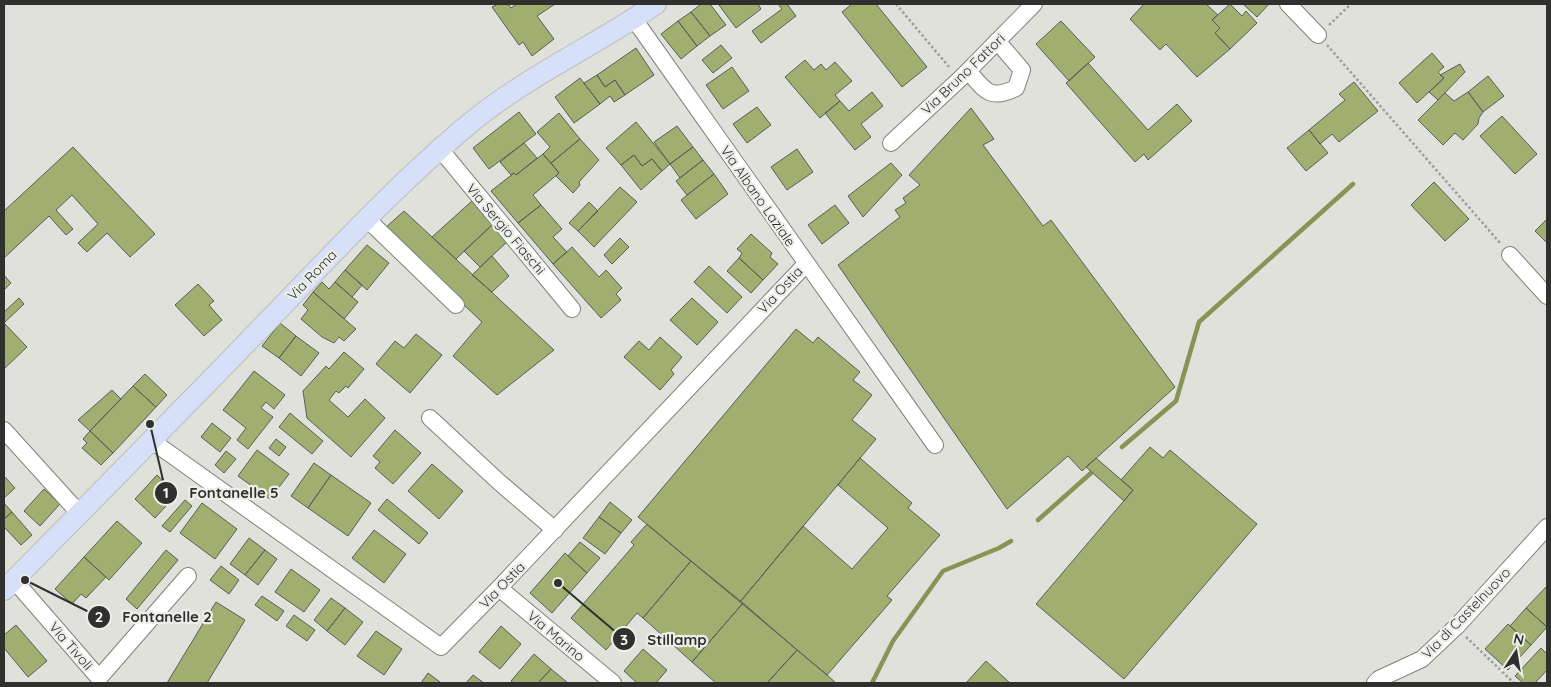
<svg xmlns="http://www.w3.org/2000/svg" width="1551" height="687" font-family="Quicksand,sans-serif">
<rect width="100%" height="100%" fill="#dfe1da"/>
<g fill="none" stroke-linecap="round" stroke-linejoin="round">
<path stroke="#879456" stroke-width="4.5" d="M1122 447 1176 401 1199 322 1353 184
M1038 520 1091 473
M872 683 893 641 943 571 999 548 1011 541"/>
</g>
<path fill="#a0ae6f" stroke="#5c5d58" d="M498 4H508L511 8 517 4H555L537 16 554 39 532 56 523 42 519 45 492 7Z
M701 4H710L726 25 710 36 691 12Z
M720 4H758L761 9 736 28 719 5Z
M778 4H787L796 16 761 43 752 31 782 9Z
M852 4H876L927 67 902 87 842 12Z
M1144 4H1206L1218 15 1212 20 1220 28 1215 33 1230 49 1197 77 1166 44 1160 50 1130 19Z
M1230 4 1242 16 1246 11 1257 23 1230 49 1215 33 1220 28 1212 20Z
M1243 4H1269L1257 17Z
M691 12 710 36 697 46 678 21Z
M678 21 697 46 681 59 661 34Z
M1061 21 1095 57 1069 81 1036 44Z
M721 45 732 58 713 73 702 60Z
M636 48 654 75 625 95 615 80 605 87 597 75Z
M1432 53 1444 67 1438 72 1444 78 1417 103 1399 83Z
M805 60 814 70 821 64 826 70 835 62 852 81 835 95 840 101 820 118 785 77Z
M1088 63 1148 130 1177 104 1192 121 1148 160 1144 154 1135 162 1066 83Z
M1460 64 1465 72 1438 100 1429 92 1444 78 1440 75Z
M732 67 749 91 723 109 706 85Z
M597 75 605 87 615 80 625 95 614 102 610 96 600 104 584 83Z
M1488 76 1504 96 1483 112 1468 92Z
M580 78 600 104 574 123 555 97Z
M1354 82 1378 111 1339 142 1332 134 1320 144 1309 130 1345 100 1339 94Z
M872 92 883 106 861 124 871 137 855 150 825 113 840 101 849 111Z
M1468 92 1483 112 1479 118 1478 124 1463 140 1455 133 1443 145 1418 120 1445 93 1454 101Z
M757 107 771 125 747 143 733 124Z
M971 108 994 139 983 145 1043 226 1051 220 1175 387 1082 471 1068 456 1007 509 838 265 900 217 895 210 906 203 903 198 920 185 909 175Z
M519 112 536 134 489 169 473 148Z
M559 113 580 139 551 163 543 154 550 147 537 132Z
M1502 116 1537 154 1515 174 1480 136Z
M636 122 670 164 662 171 652 159 642 166 634 155 621 165 606 148Z
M677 126 693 147 670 164 654 142Z
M1309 130 1328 153 1306 171 1287 148Z
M580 139 599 160 579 182 580 185 573 193 556 176 559 173 551 163Z
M524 143 537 158 516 175 514 173 511 175 500 162Z
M73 147 155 234 130 257 107 233 87 252 78 243 98 224 72 195 56 210 73 229 66 235 49 216 4 258V211Z
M693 147 703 160 680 178 670 164Z
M797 149 813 172 787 190 771 167Z
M543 154 559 173 533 195 541 205 518 223 491 191 514 173 516 175Z
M634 155 642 166 652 159 662 171 641 190 621 165Z
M703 160 714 174 687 195 676 181Z
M891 163 902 175 863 217 848 196Z
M714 174 728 194 696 219 681 200Z
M1434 182 1469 219 1445 241 1411 205Z
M620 187 637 202 594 247 578 231Z
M472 201 492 225 456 259 432 237Z
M589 202 598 211 578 231 569 223Z
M541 205 562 229 553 237 567 252 553 264 518 223Z
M835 205 849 223 822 244 808 225Z
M404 211 554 350 497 395 453 356 482 322 384 229Z
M1547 219V243L1535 231Z
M492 225 507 242 480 267 464 251Z
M751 234 772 253 770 257 778 264 763 280 739 258 742 253 737 249Z
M620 238 629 247 612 264 604 255Z
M367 245 389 263 367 290 345 270Z
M572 247 599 277 606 270 622 288 616 294 621 300 601 318 553 264Z
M492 256 509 276 492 292 472 275Z
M739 258 763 280 751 293 727 271Z
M709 266 742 297 727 313 694 282Z
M345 270 362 285 352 297 335 282Z
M4 275 11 283 5 289 4 287Z
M322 282 329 289 335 282 358 302 344 319 313 292Z
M198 284 214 301 209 305 222 320 204 336 175 305Z
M313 292 356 329 344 341 339 337 334 343 322 337 301 319 308 310 303 305Z
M19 298 24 304 4 323 27 347 5 368 4 367V312Z
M692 298 718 322 697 345 670 320Z
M280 323 296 336 279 358 262 346Z
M796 329 813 343 818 337 860 372 853 380 872 395 852 420 876 439 740 602 638 517Z
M416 334 442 355 410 393 376 364 395 341 404 348Z
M296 336 319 353 301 376 279 358Z
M660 337 682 357 671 370 674 374 660 390 624 357 639 341 649 350Z
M344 352 364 369 348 388 346 386 339 393 336 391 329 400 348 417 365 399 385 418 351 457 307 418 303 391 326 366 329 369Z
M254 371 285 395 274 409 266 402 261 408 273 417 248 449 237 440 246 428 223 410Z
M145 374 167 395 156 407 133 386Z
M133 386 156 407 113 453 90 431Z
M112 390 121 399 90 431 78 420Z
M290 413 323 441 312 454 279 427Z
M212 423 231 438 220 452 201 437Z
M395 430 421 453 393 484 375 468 380 462 373 456Z
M90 431 113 453 101 465 82 448 87 443 83 439Z
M276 439 286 447 279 456 269 448Z
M1150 447 1163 458 1170 450 1257 524 1124 679 1036 604 1133 490 1121 480Z
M257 450 289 474 270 499 238 476Z
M226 451 236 459 224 473 215 465Z
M860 458 912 503 908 508 940 535 887 596 892 600 827 675 740 602 803 526 852 569 888 528 838 485Z
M1096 458 1133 490 1124 501 1086 467Z
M314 463 331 475 308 508 291 496Z
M432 464 463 491 439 519 408 491Z
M157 475 177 494 155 518 135 499Z
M331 475 371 503 348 536 308 508Z
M4 476 15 488 4 498Z
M44 489 60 504 40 526 24 511Z
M387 499 428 533 419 544 378 510Z
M185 500 192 506 170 532 162 526Z
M610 502 632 520 621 533 599 517Z
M4 503 12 512 5 518 4 516Z
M202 503 237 529 215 559 180 533Z
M12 512 32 535 21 545 4 527V519Z
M599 517 621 533 605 554 583 538Z
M117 521 142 543 109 580 84 557Z
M647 524 691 561 643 618 637 613 606 650 571 618 634 545 631 542Z
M374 530 406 554 384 583 352 558Z
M249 538 265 550 245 575 230 564Z
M580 542 600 558 587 573 568 556Z
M166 550 178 560 137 609 126 599Z
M265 550 277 559 258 585 245 575Z
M565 553 587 573 552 613 530 593Z
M84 557 106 577 86 598 81 594 72 604 55 589Z
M691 561 743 603 692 662 643 618Z
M221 566 239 580 229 594 210 580Z
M291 569 320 590 304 612 275 592Z
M1547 586V627L1526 608Z
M262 596 284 611 277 621 255 605Z
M331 598 345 608 327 631 314 620Z
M216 602 245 620 207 683H167Z
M743 603 797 650 767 683H716L692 662Z
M345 608 363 622 345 645 327 631Z
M1526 608 1547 627 1531 645 1510 626Z
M294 615 315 630 307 641 286 626Z
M1508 624 1531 645 1508 670 1485 649Z
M16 625 47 661 28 677 4 648V635Z
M501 626 521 644 500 669 479 652Z
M376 631 402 649 384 675 357 656Z
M1541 648 1547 654V670L1535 683H1523L1515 676Z
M643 649 667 670 656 683H637L624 671Z
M797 650 827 675 836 683H767Z
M534 654 551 669 538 683H514L511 681Z
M986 661 1010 683H966Z
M551 669 568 683H538Z
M428 673 440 682 439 683H421Z
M473 675 484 683H466Z"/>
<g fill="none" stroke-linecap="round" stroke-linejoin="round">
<g stroke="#80817c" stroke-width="18">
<path id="minor" d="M1288 4 1318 35
M634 19 935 445
M968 71C985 90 989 101 1016 88L1022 70 997 41
M891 143 962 77 1034 4
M440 149 572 309
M367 219 456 305
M1510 255 1547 296
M430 418 499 482 555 530
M4 430 80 514
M152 441 441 647 499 588 806 264
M14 580 99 678 188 576
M499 588 613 683
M1375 683 1379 679 1422 659 1457 626 1547 527"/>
</g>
<g stroke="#bdbdbc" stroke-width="22">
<path id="major" d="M4 590C90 503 176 416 261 328 327 260 391 190 463 129 521 79 593 47 656 4"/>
</g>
<path stroke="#9c9e99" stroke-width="2.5" stroke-dasharray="2.5 2.5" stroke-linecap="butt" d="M896 4 949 67
M1329 25 1351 4
M1327 45 1501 244
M1466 637 1514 683"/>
<use href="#minor" stroke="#fff" stroke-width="16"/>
<use href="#major" stroke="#d6e1f9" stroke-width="20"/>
</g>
<g text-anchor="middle" stroke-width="4.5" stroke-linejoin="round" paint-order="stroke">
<g font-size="14" fill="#30312f" stroke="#eceee8">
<text transform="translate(963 74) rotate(-44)" y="5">Via Bruno Fattori</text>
<text transform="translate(758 196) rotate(55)" y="5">Via Albano Laziale</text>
<text transform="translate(506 229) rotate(50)" y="5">Via Sergio Fiaschi</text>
<text transform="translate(312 275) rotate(-46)" y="5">Via Roma</text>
<text transform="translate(780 290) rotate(-47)" y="5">Via Ostia</text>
<text transform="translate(502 585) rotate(-46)" y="5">Via Ostia</text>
<text transform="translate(1466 613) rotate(-46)" y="5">Via di Castelnuovo</text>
<text transform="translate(556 636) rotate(40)" y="5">Via Marino</text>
<text transform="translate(71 646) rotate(49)" y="5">Via Tivoli</text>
</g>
</g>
<path fill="none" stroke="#30312f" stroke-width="2" d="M150 424L166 493M25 580L99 617M558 583L624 639"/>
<g fill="#30312f" stroke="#eceee8" stroke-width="2">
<circle cx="150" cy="424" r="5"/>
<circle cx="25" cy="580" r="5"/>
<circle cx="558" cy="583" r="5"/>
<circle cx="166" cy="493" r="12"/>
<circle cx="99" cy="617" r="12"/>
<circle cx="624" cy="639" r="12"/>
</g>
<g font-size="15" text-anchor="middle" font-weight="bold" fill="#fff">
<text x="166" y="498">1</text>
<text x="99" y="622">2</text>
<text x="624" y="645">3</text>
</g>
<g font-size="15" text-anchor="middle" font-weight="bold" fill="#30312f" stroke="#eceee8" stroke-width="4.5" stroke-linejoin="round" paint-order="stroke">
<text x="234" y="498">Fontanelle 5</text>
<text x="167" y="622">Fontanelle 2</text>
<text x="677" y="645">Stillamp</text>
</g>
<rect width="1551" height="687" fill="none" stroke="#30312f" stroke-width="10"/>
<g transform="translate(1516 652) rotate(12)" stroke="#eceee8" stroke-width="4" paint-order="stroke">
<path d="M0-4L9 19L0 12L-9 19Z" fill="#30312f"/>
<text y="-8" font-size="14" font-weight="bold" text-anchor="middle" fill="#30312f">N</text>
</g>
</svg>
